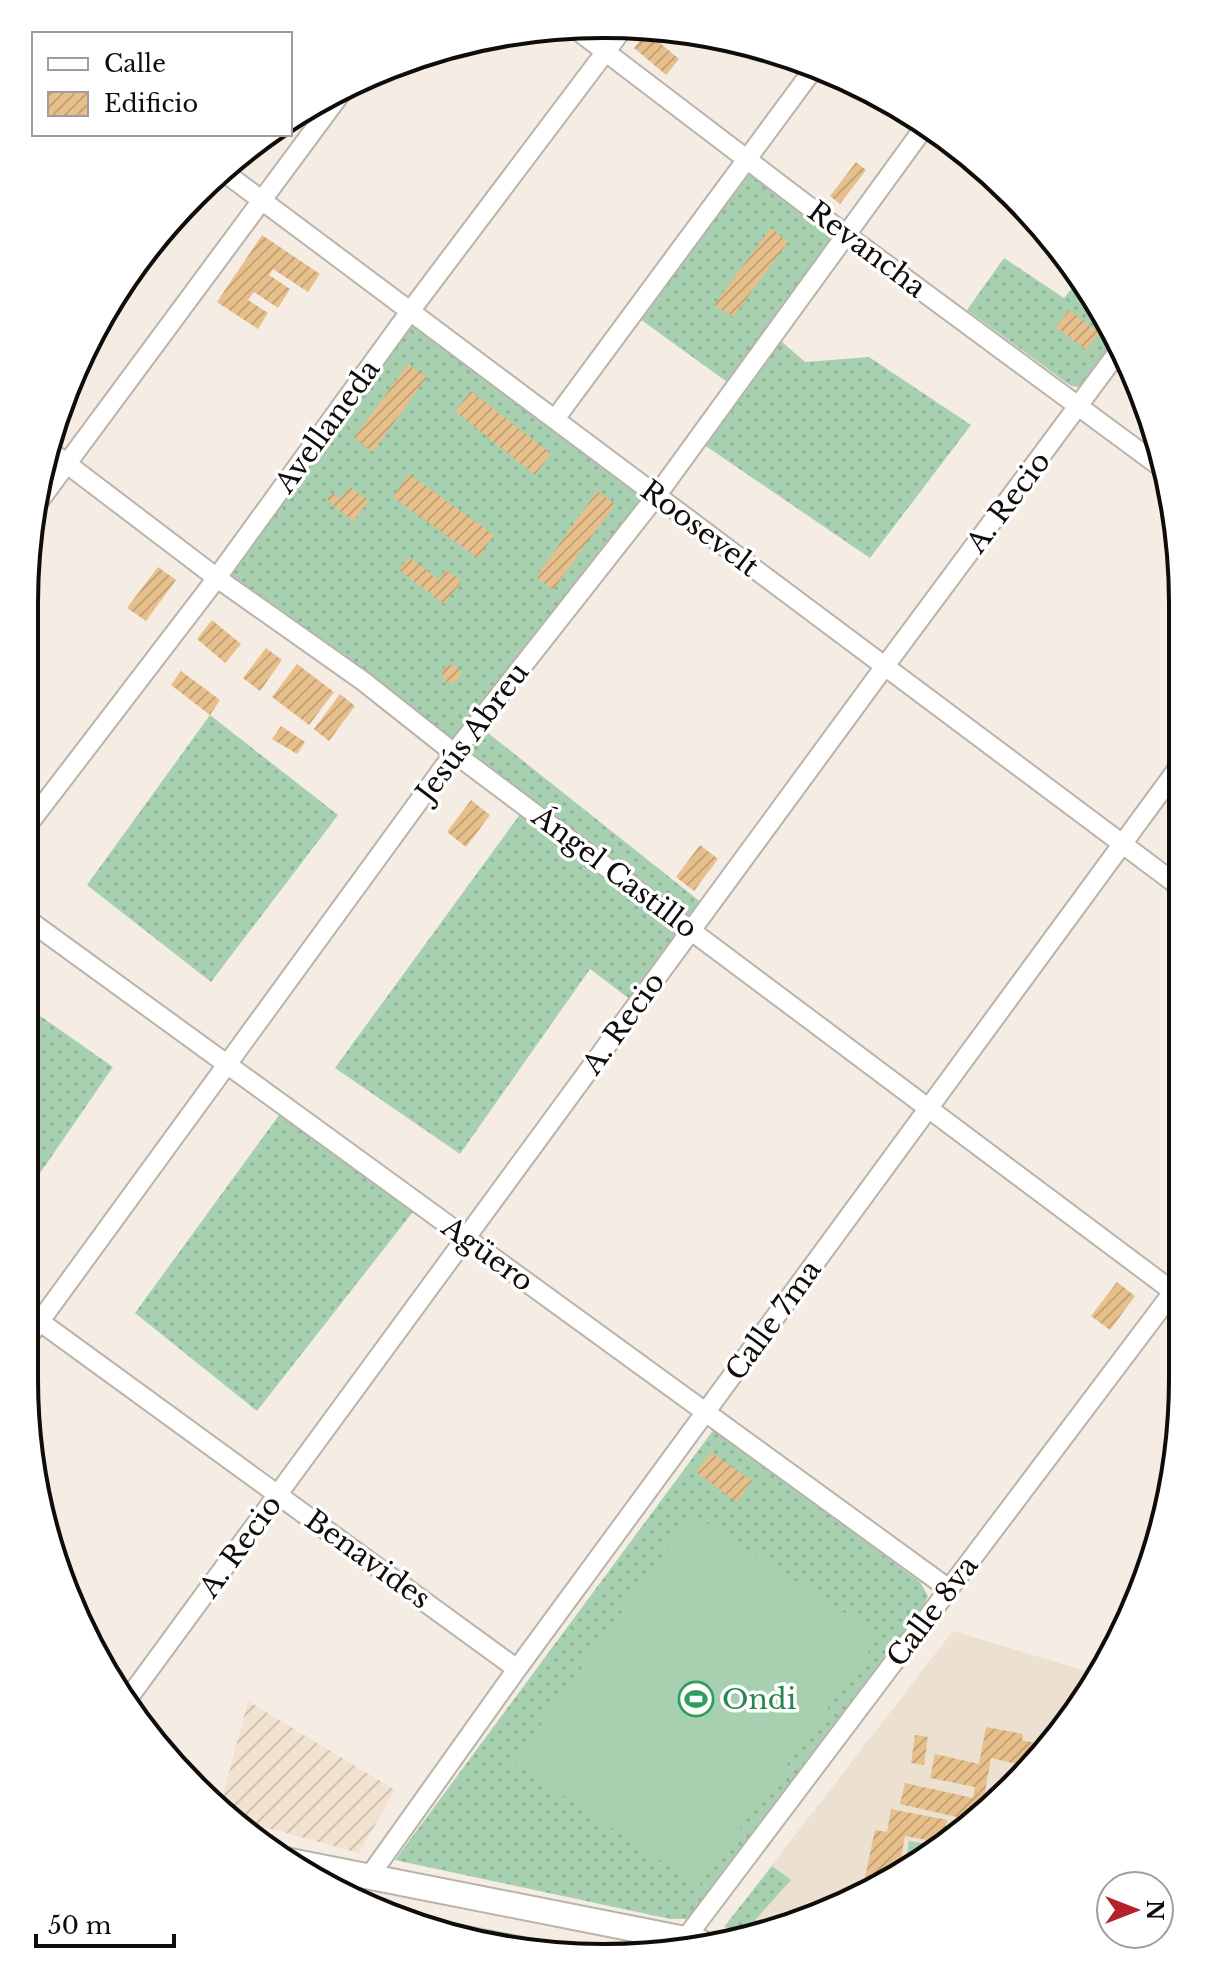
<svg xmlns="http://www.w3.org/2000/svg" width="1207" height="1982" font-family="'Libre Baskerville',serif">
<defs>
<pattern id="industrial-furrows" width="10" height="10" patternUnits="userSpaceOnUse" patternTransform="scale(2)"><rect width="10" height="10" fill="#f2e2d0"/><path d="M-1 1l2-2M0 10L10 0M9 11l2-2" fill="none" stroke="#cec1b1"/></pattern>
<pattern id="grass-dots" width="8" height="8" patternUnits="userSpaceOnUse" patternTransform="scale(2)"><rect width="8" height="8" fill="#a6d0af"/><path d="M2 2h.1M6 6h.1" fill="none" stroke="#8eb195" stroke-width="1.8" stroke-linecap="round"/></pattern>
<pattern id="park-crowns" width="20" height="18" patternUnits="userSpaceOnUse" patternTransform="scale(2)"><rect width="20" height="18" fill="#a6d0af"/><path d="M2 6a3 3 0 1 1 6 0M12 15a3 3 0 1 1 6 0" fill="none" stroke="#8eb195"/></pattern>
<pattern id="building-hatch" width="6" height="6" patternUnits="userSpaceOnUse" patternTransform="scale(2)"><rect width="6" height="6" fill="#e7bf8a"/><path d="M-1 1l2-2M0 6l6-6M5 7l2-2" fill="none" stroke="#c5a376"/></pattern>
</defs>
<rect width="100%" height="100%" fill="#f5ede4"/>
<path fill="#ece1d1" d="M953 1631 1096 1674 1064 1731 926 1860 789 1927 752 1934 724 1927Z"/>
<path fill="url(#industrial-furrows)" d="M248 1701 395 1790 359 1853 238 1820 221 1803Z"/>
<path fill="url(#grass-dots)" d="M748 159 845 234 773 334 805 362 869 357 971 425 870 558 697 440 734 387 633 314Z
M1004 258 1064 298 1074 286C1100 305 1104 311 1118 341L1088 388 1071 386 967 310Z
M411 310 657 495 456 752 472 750 483 729 702 903 691 916 682 913 648 888 639 903 678 933 631 1000 590 969 460 1154 335 1068 526 806 217 578Z
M210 715 338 815 211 982 87 885Z
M26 1006 113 1067 25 1195Z
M285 1107 419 1204 257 1411 135 1313Z
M714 1429 920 1582 928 1596 912 1629 689 1919H670L395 1860Z
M772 1866 791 1880 755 1920 787 1928 752 1934 724 1927Z
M376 1907 622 1955 603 1958 418 1927Z"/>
<path fill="url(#park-crowns)" d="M909 1841 941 1846 926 1860 904 1871Z"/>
<path fill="#a6d0af" d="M692 1513 880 1636 699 1886 513 1763Z"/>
<path fill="url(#building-hatch)" d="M647 32 679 59 666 75 634 48Z
M856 162 866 170 840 204 830 196Z
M771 228 788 242 733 317 714 305Z
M262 235 320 274 308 292 273 269 269 275 290 289 278 308 254 292 248 300 268 313 258 329 217 302Z
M1069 310 1099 333 1086 350 1056 327Z
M408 364 427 377 373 452 354 438Z
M471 391 551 454 535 475 455 411Z
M409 474 494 535 478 558 393 497Z
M350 487 369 501 353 521 327 500 333 493 340 499Z
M597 491 615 504 553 590 536 577Z
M409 557 439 580 446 570 462 581 444 604 399 570Z
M158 567 176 580 146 621 127 608Z
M212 620 241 644 225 663 197 639Z
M266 648 282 660 260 691 243 678Z
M297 664 334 692 309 725 272 697Z
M442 674a9 9 0 1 1 18 0a9 9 0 1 1-18 0Z
M181 671 220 700 210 715 171 685Z
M340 694 355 706 329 741 314 729Z
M281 726 305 742 297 754 272 739Z
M471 800 490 815 466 847 447 832Z
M700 845 718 859 694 891 676 877Z
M1117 1282 1135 1296 1110 1330 1091 1316Z
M711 1452 752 1481 737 1502 696 1472Z
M986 1727 1023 1734 1022 1740 1048 1746 1026 1766 991 1758 982 1808 962 1827 956 1826 957 1817 900 1804 905 1783 973 1798 975 1787 930 1778 935 1754 979 1764Z
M915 1735 928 1737 924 1765 911 1763Z
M891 1809 947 1820 943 1843 905 1836 898 1874 862 1892 875 1830 887 1832Z"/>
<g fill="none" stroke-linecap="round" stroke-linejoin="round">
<g stroke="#bab3aa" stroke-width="22">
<path id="minor" d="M573 27 845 234 1162 468
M220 169 1180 887
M555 419 815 67
M50 451 217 578 363 681 454 753 1179 1296
M34 508 345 88
M27 826 210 587 411 310 625 26
M27 919 949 1589
M24 1310 517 1669
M24 1343 454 753 657 495 926 125
M127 1700 885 666 1121 348
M368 1878 517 1669 1181 764
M685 1939 1179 1284"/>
</g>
<g stroke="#bab3aa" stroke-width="28">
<path id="major" d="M280 1859 700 1942"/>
</g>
<use href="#minor" stroke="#fff" stroke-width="18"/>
<use href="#major" stroke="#fff" stroke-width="24"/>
</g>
<defs>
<g id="stadium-ring" transform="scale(1.8)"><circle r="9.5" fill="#fff" stroke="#2e9e5b" stroke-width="1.5"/><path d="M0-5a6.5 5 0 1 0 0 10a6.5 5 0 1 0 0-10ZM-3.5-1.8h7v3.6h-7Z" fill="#2e9e5b"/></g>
</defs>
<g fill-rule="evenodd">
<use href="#stadium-ring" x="696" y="1699"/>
</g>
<g text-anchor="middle" stroke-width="7" stroke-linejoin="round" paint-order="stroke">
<g font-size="28" fill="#0f0c09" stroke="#fff">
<text transform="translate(867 249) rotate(37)" y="10">Revancha</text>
<text transform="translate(327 426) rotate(-54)" y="10">Avellaneda</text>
<text transform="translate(1008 502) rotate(-53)" y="10">A. Recio</text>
<text transform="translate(700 528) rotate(37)" y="10">Roosevelt</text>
<text transform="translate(472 732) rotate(-53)" y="10">Jesús Abreu</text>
<text transform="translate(615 872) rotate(37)" y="10">Ángel Castillo</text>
<text transform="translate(623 1023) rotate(-54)" y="10">A. Recio</text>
<text transform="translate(488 1254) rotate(36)" y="10">Agüero</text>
<text transform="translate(773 1320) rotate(-54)" y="10">Calle 7ma</text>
<text transform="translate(240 1546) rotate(-54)" y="10">A. Recio</text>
<text transform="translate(368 1559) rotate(36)" y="10">Benavides</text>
<text transform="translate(932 1611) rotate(-53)" y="10">Calle 8va</text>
</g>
<g font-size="28" fill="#27864d" stroke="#fff" text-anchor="start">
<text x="722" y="1709">Ondi</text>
</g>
</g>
<path d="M0 0H1207V1982H0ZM603 38H604A565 565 0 0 1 1169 603V1379A565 565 0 0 1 604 1944H603A565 565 0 0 1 38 1379V603A565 565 0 0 1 603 38Z" fill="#fff" fill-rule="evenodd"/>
<path fill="none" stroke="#0f0c09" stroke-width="4" d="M603 38H604A565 565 0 0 1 1169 603V1379A565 565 0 0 1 604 1944H603A565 565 0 0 1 38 1379V603A565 565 0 0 1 603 38Z"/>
<rect x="32" y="32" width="260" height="104" fill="#ffffff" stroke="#9f9e9d" stroke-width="2"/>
<rect x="48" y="58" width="40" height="12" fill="#ffffff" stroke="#9f9e9d" stroke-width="2"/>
<text x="104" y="72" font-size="24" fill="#0f0c09">Calle</text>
<rect x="48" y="92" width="40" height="24" fill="url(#building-hatch)" stroke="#9f9e9d" stroke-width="2"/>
<text x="104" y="112" font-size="24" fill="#0f0c09">Edificio</text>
<g transform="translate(1135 1910) rotate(90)"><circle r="38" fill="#ffffff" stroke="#9f9e9d" stroke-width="2"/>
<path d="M0-6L14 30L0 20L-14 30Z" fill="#b3212a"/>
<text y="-12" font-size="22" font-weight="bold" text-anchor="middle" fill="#0f0c09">N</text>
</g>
<path d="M36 1934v12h138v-12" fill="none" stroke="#0f0c09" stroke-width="4"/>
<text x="48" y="1934" font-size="24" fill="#0f0c09" stroke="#ffffff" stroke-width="6" paint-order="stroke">50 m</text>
</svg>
